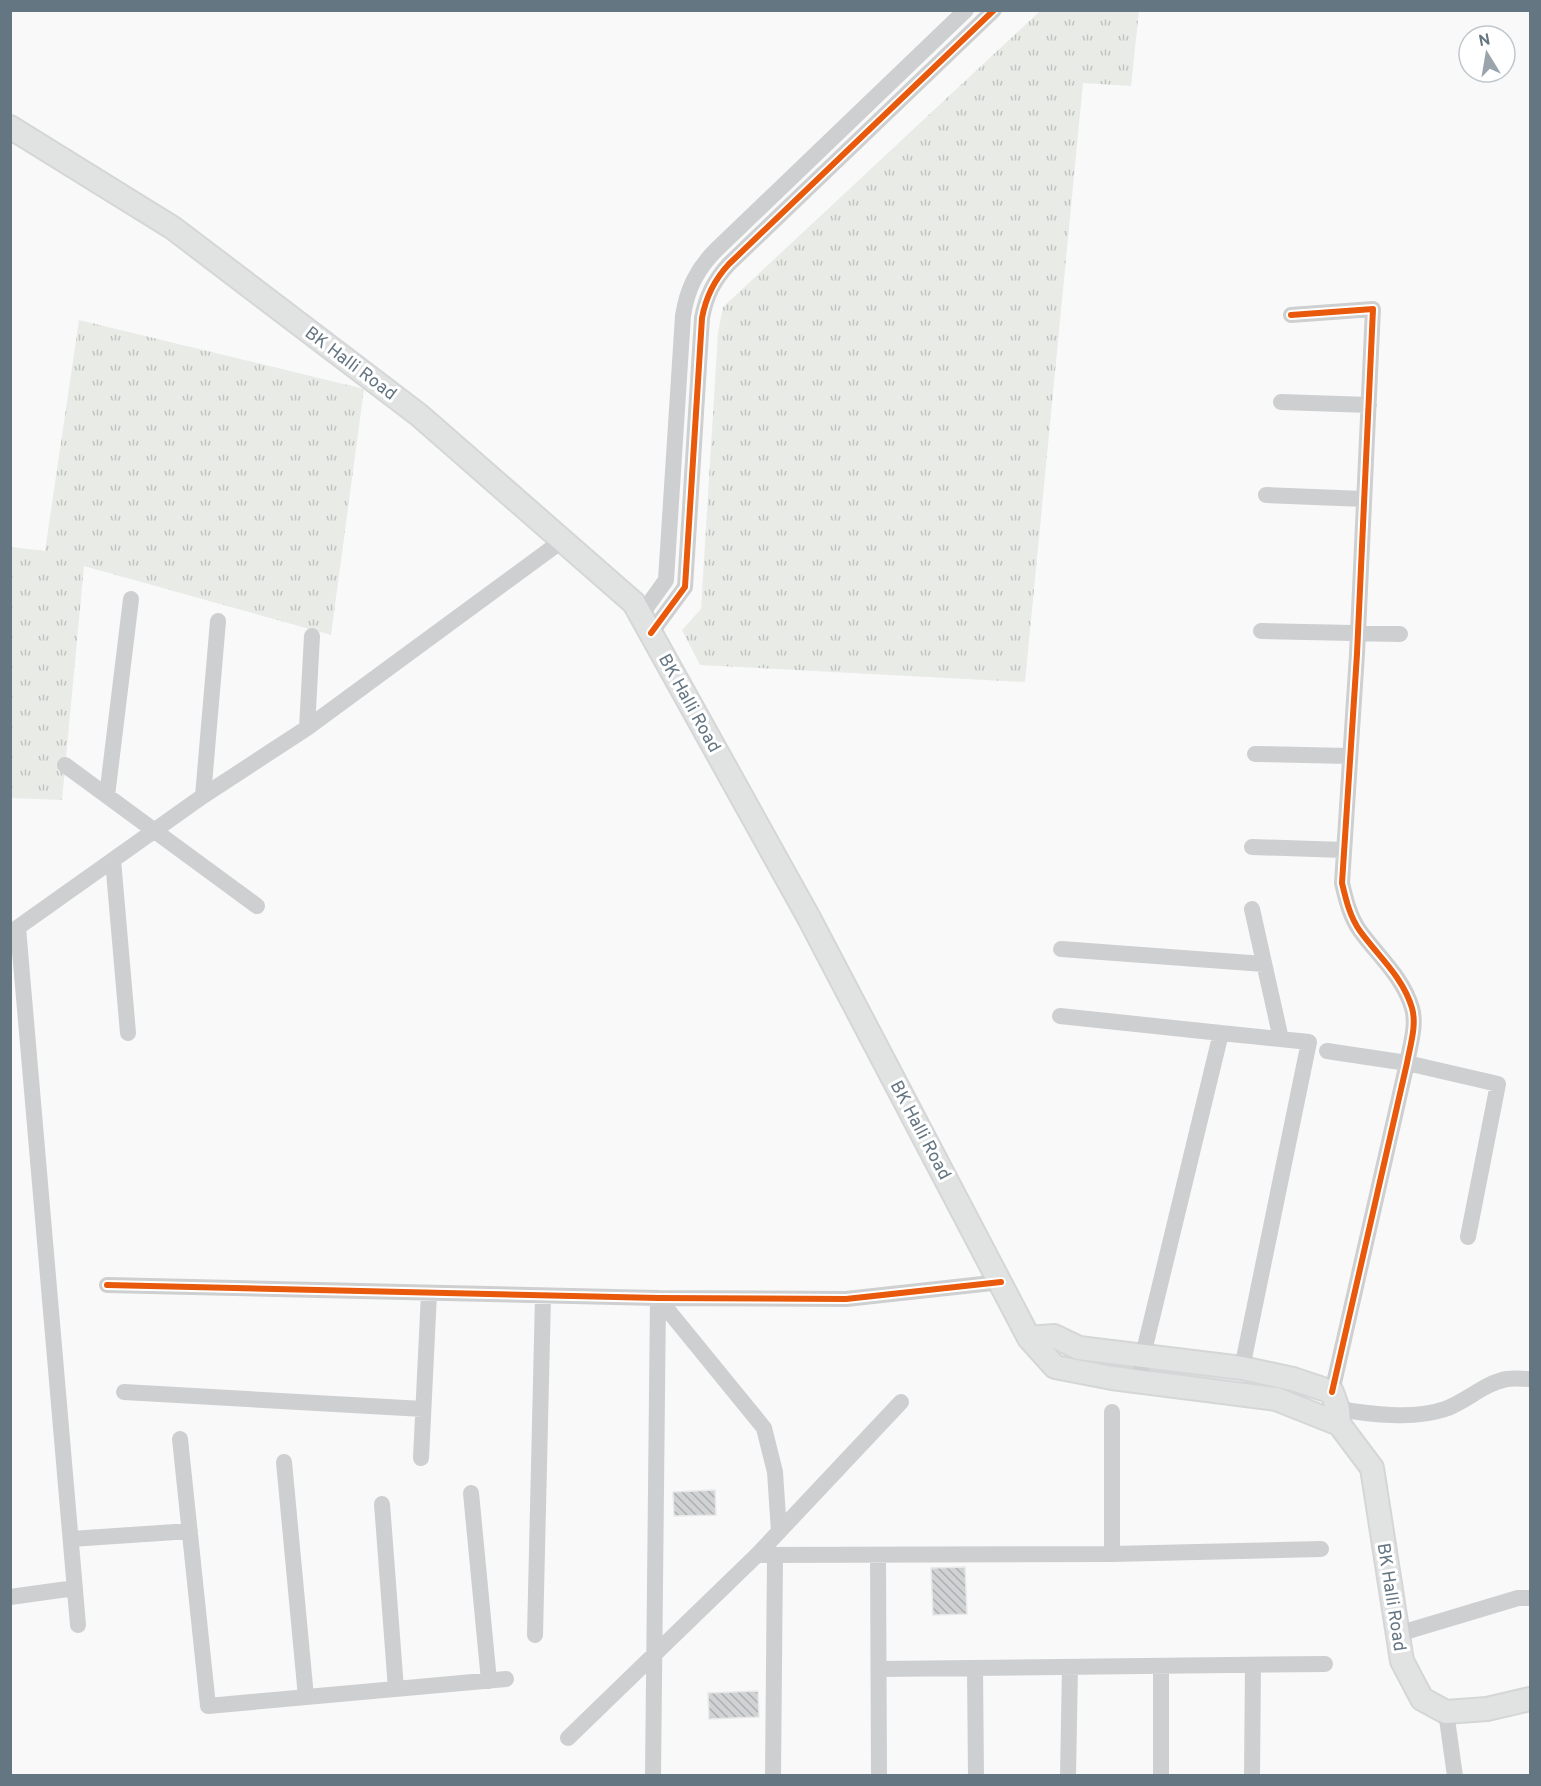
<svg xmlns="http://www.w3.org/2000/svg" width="1541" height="1786" font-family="Overpass,sans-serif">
<defs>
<pattern id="grass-tufts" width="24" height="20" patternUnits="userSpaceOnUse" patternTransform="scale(1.5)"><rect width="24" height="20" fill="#e8ebe6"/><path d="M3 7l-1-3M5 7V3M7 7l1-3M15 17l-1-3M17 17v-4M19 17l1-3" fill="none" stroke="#c0c3c0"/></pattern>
<pattern id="building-back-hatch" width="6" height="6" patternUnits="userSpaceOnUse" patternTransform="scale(1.5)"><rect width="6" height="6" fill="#d0d2d3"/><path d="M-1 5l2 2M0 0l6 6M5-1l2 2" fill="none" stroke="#acafb1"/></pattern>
</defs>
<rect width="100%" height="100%" fill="#f9f9f9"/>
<path fill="url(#grass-tufts)" d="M1040 11H1139L1131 86 1083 83 1025 682 700 665 682 630 701 609 718 333 723 307Z
M79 320 364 389 331 635 84 566 62 800 11 798V547L45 551Z"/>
<path fill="url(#building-back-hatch)" stroke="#e8e8e8" stroke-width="1.5" d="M715 1490 716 1515 674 1516 673 1492Z
M965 1567 967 1614 933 1615 931 1568Z
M758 1691 759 1717 709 1719 708 1693Z"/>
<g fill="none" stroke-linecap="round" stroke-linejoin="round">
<g stroke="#d5d6d7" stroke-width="26">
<path id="secondary" d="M10 127 173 228 419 415 634 603 809 918 1029 1338 1055 1367 1112 1378 1276 1399 1339 1424 1372 1468 1402 1661 1422 1699 1446 1712 1487 1709 1530 1699
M1029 1338 1054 1336 1079 1348 1242 1368 1293 1379 1332 1392 1338 1409 1339 1424"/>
</g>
<path stroke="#cecfd0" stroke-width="16" d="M1291 315 1373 309 1357 654 1342 883C1346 900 1350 917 1360 931 1378 956 1403 977 1412 1008 1417 1025 1410 1046 1407 1063L1332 1392
M1281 402 1369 405
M1266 495 1364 499
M641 615 666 580 683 316C687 289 697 269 716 250L966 10
M1261 631 1400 634
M651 633 685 587 702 318C706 296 714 280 729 264L994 10
M307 728 312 636
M1255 754 1350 756
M65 765 257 906
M107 796 131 599
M203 796 218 621
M1252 847 1344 850
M113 860 128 1033
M1252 909 1281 1039
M18 928 78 1625
M10 933 203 796 307 728 563 540
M1061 949 1264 964
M1060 1016 1221 1033 1143 1355 1139 1381
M1221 1033 1309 1042 1242 1368
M1327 1051 1407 1063 1498 1084 1468 1237
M107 1285 658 1298 846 1299 1001 1282
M658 1298 764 1428 775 1472 779 1532
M124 1392 423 1409
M1338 1409C1369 1414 1414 1420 1445 1409 1466 1402 1484 1383 1507 1379 1515 1378 1523 1379 1530 1379
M1112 1412V1554
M180 1439 208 1706 506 1679
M421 1458 429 1293
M284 1462 306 1697
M471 1493 489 1681
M382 1504 396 1689
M71 1539 190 1531
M757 1555 1112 1554 1321 1549
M878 1555 879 1776
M10 1597 75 1588
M1398 1634 1518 1598H1530
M535 1635 543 1296
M975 1668 976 1776
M879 1669 1325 1664
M1446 1712 1455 1776
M568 1738 757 1555 901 1402
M653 1776 658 1298
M773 1776 775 1555
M1068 1776 1070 1667
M1161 1776V1666
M1252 1776 1253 1665"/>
<use href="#secondary" stroke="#e1e2e2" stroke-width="22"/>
<g stroke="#fff" stroke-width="10">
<path id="cycleway" d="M1291 315 1373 309 1357 654 1342 883C1346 900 1350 917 1360 931 1378 956 1403 977 1412 1008 1417 1025 1410 1046 1407 1063L1332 1392
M651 633 685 587 702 318C706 296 714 280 729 264L994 10
M107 1285 658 1298 846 1299 1001 1282"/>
</g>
<use href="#cycleway" stroke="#e8590c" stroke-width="6"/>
</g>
<g text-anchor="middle" stroke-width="6" stroke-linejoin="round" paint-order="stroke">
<g font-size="18" fill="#657683" stroke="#fff">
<text transform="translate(351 363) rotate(37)" y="6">BK Halli Road</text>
<text transform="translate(690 703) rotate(61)" y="6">BK Halli Road</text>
<text transform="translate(921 1130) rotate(62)" y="6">BK Halli Road</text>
<text transform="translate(1392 1597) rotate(81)" y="6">BK Halli Road</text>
</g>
</g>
<rect width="1541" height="1786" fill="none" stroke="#657683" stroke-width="24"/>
<g transform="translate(1487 54) rotate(349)"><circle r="28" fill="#ffffff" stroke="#c1c8cd" stroke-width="1.5"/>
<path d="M0-4.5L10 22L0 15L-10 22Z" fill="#99a4ac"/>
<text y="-9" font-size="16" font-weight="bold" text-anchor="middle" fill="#657683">N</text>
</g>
</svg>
